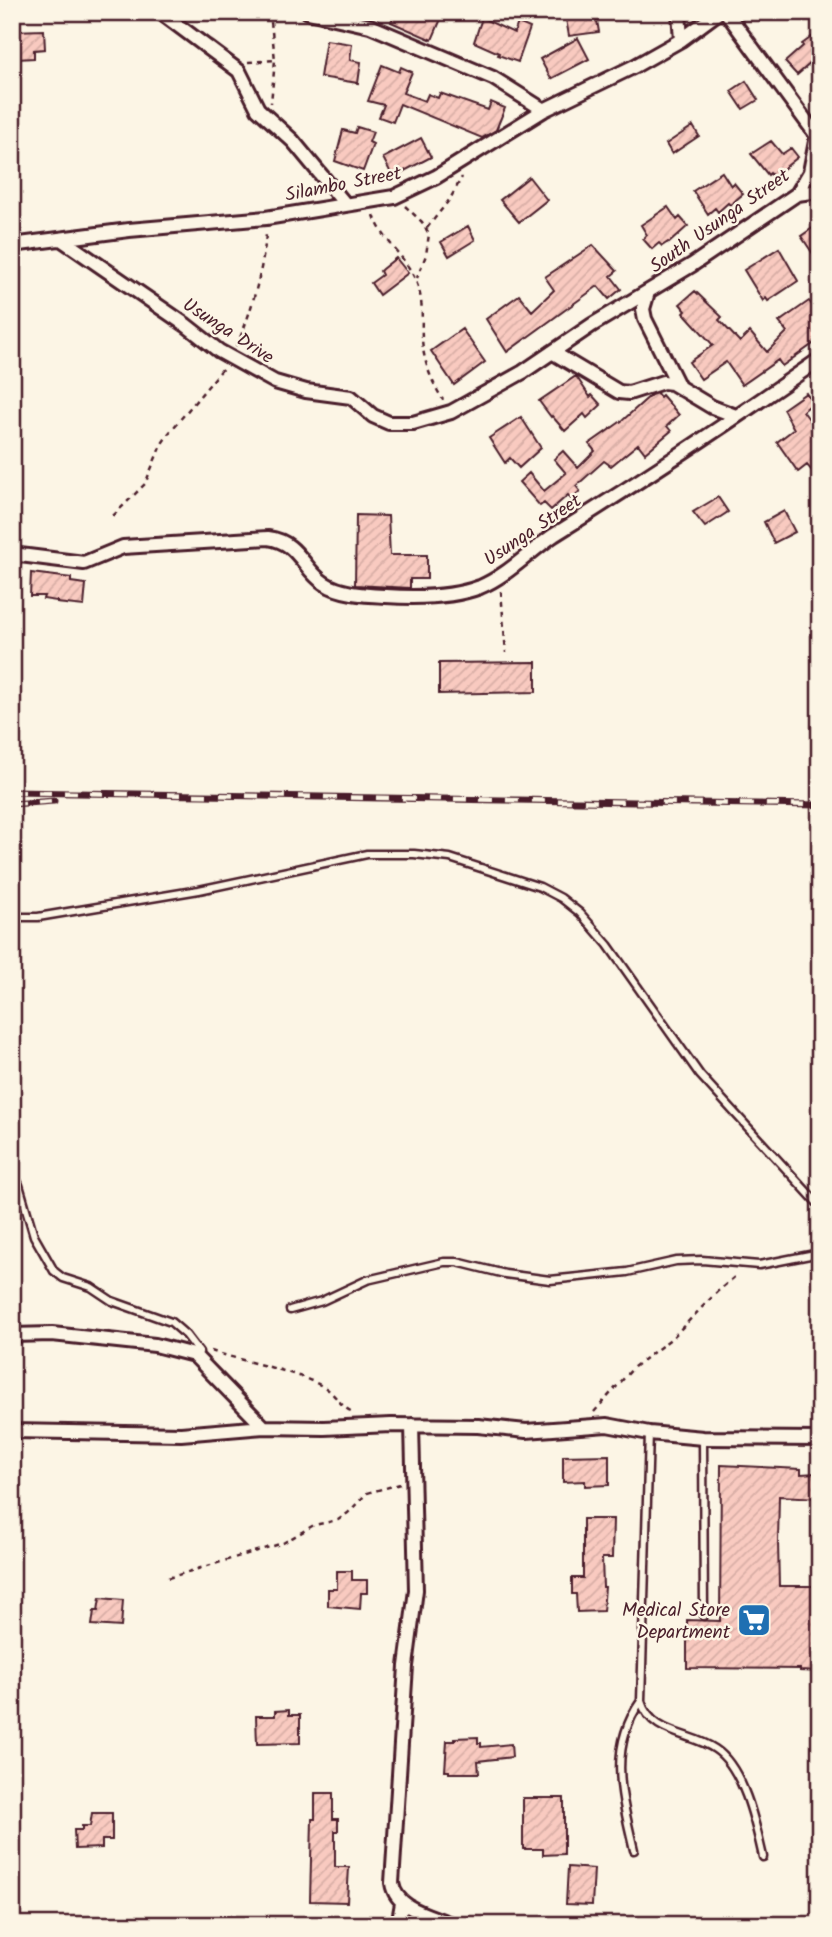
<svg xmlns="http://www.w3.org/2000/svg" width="832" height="1937" font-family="Kalam,sans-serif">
<defs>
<pattern id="building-hatch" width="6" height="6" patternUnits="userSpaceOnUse" patternTransform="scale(1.75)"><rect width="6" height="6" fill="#f9cac0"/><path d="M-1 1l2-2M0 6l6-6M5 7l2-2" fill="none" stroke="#d7ada5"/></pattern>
</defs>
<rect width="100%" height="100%" fill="#fcf5e5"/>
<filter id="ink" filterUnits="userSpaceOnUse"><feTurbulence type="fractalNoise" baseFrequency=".0143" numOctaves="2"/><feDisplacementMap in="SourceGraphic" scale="14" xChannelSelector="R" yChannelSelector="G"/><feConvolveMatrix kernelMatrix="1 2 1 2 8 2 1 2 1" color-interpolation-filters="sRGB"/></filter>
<g filter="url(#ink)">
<path fill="url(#building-hatch)" stroke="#4a1f2b" stroke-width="2" d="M396 12H444L432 40 391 22Z
M596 15 599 32 569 36 566 19Z
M482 18 514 33 518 23 530 28 518 62 498 55 499 53 474 42Z
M44 30 45 49 34 50V58L17 59V50L12 51V31Z
M820 31V55L797 75 785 62 803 46 802 44Z
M578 38 589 59 551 79 540 59Z
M326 40 352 44 350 60 361 62 358 83 320 77Z
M382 65 399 72 401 67 412 72 403 93 425 101 428 94 438 98 440 93 488 110 491 102 505 108 496 130 482 138 400 104 393 122 379 117 384 105 368 101Z
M746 81 758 100 743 109 731 91Z
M693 126 699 136 672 154 666 144Z
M357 127 373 132 369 142 373 144 363 171 335 161 343 130 355 133Z
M421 138 431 157 393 177 383 158Z
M771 141 782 154 791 148 798 157 773 177 770 173 768 175 751 154Z
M722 172 731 186 734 183 743 194 730 205 728 203 718 212 715 208 708 214 693 191Z
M529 177 547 200 519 222 500 200Z
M668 207 677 220 680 217 688 226 669 243 668 242 662 246 659 243 652 249 643 239 647 235 641 225Z
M820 223V264L801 236Z
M468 226 475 240 449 256 441 242Z
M593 245 617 271 611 276 621 289 609 299 598 286 507 352 486 319 519 295 532 311 554 290 545 277Z
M779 248 798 281 768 301 766 298 763 301 744 270Z
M396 258 408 273 379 295 371 283 382 275 380 271 382 269Z
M695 291 722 317 719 320 740 342 750 332 767 352 787 332 779 322 809 301 820 315V339L782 366 778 360 742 385 726 362 701 379 689 362 713 345 684 313 686 311 680 304Z
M462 329 485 362 454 385 431 351Z
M576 376 590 397 592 395 601 405 587 418 584 414 565 431 552 416 551 417 539 401Z
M657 393 660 397 662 395 679 415 667 426 671 431 645 453 638 444 611 466 604 461 576 486 580 491 571 499 568 495 551 510 544 503 540 506 519 482 529 473 544 491 566 473 554 459 563 451 578 468 595 451 589 444 623 420 651 395Z
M806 393 813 403 803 411 820 434V480L807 465 798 472 777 442 794 429 783 409Z
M521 417 541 448 519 468 510 458 505 463 489 438Z
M718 497 728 512 705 527 693 512Z
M784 511 795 532 774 543 764 522Z
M356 515 388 516 390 555H427V579H410V588L355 585Z
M31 573 71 578V582L86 584 84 606 57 603V601L43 599 44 596H30Z
M536 662V692L439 694V663Z
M609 1455V1485L585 1486V1481L563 1482V1456Z
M721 1465 801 1469V1474L816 1473V1485H820V1498L779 1496 778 1542 779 1586H820L819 1672 800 1671V1669L687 1668V1620L720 1621Z
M583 1519H613L612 1558H602L603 1587H605L603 1611 577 1612 576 1594H572V1578H583Z
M337 1571H352V1580H367V1593H361L360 1609 328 1606V1589H337Z
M100 1598 123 1600 121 1627 92 1625 94 1611H98Z
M289 1710V1715H300V1743L257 1744 256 1716H275V1711Z
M478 1737V1743H481V1747L511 1744 512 1757 478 1761 479 1773H449V1771H445L447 1741H455V1738Z
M315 1793H333V1819H338V1831H335V1867H349L347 1902 310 1901 312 1819H315Z
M523 1798H564V1854L543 1855V1849H523Z
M92 1813H112V1840H102V1848L75 1849 74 1830H82V1826H90Z
M568 1867 594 1869 592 1905 566 1904Z"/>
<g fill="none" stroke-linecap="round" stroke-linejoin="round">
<g stroke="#4a1f2b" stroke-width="11">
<path id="service" d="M12 917H38L199 890 367 854H414L450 858 540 887 561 898 580 913 608 945 700 1075 820 1206
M12 1171 19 1185 34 1236 54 1271 63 1278 91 1287 112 1301 171 1322 186 1335 199 1352
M290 1310 322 1301 367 1280 444 1262H457L505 1274 550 1280 627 1272 676 1261 702 1260 759 1265 820 1253
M649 1433 641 1701C651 1735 690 1732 715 1749 744 1768 756 1826 763 1857
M703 1438 704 1616
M634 1850C622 1797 607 1749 641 1701"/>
</g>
<g stroke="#4a1f2b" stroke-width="18">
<path id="minor" d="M160 12 239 71 258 109 293 141 346 205
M308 12 370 26 493 78 544 110
M679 12 681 40
M726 12 820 140
M797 194 820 191
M61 239 186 325 219 351 275 382 306 391 351 397 373 416 389 423H413L451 412 523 372 592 325 692 265 797 194 810 172 817 136
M12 245 129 230 266 218 394 197 436 177 544 110 635 66 681 40 719 12
M648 292 643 309 645 319 678 385
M552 352 619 392 629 393 663 382 672 383 712 407 736 416
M12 554 84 563 123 547 268 538C299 542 302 568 324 583 340 594 367 595 386 596 416 598 451 598 480 587 507 576 530 551 554 535 644 479 733 420 820 359
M12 1335 52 1334 155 1345 194 1355 264 1427
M412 1425 416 1590 406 1666 392 1883C396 1910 431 1915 453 1925
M12 1431 181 1434 264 1427 324 1428 391 1425 478 1426 526 1431 607 1425 649 1433 703 1438 820 1439
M398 1925 402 1903"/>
</g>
<path stroke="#4a1f2b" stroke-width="2.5" stroke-dasharray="5 5" stroke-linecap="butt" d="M270 12 275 60 271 103
M248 62 275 60
M405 206 422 222 429 234 426 255 417 278
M374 215C383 242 408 258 417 284 424 302 421 320 422 338 423 360 431 381 443 400
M427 228 450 199 462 177
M236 346C250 320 265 261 266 232
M113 516 145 484 161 445 169 433 224 367
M501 591 506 653
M211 1351C245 1362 293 1370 324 1387 336 1394 340 1407 353 1412
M594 1412 634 1367 672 1338 718 1291 738 1274
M168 1578 283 1543 314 1525 338 1520 348 1513 367 1493 400 1484"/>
<use href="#service" stroke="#fcf5e5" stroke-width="6"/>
<use href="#minor" stroke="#fcf5e5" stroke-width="12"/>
<g stroke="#4a1f2b" stroke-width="7">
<path id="rail" d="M12 792 820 805
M12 804 54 801"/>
</g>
<use href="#rail" stroke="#fcf5e5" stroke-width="4.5" stroke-dasharray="13" stroke-linecap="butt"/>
</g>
</g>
<defs>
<g id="supermarket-square" transform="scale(1.75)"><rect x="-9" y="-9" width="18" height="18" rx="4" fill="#1f6fb2" stroke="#fcf5e5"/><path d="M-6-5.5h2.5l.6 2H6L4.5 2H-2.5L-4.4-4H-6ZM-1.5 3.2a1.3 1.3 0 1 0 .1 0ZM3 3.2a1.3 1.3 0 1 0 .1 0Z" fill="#fff"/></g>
</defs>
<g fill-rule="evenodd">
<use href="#supermarket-square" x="754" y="1620"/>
</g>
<g text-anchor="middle" stroke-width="5" stroke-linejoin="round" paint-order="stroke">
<g font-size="19" fill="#4a1f2b" stroke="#fcf5e5">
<text transform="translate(343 183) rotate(-11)" y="7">Silambo Street</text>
<text transform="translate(719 220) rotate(-35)" y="7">South Usunga Street</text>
<text transform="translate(229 330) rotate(33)" y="7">Usunga Drive</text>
<text transform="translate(532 529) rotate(-34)" y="7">Usunga Street</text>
</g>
<g font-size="19" fill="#4a1f2b" stroke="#fcf5e5" text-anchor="end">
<text x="730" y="1616">Medical Store<tspan x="730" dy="22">Department</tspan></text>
</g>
</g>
<rect width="832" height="1937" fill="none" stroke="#fcf5e5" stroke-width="42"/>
<rect x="21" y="21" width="790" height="1895" fill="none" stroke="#4a1f2b" stroke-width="2.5" filter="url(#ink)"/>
</svg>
